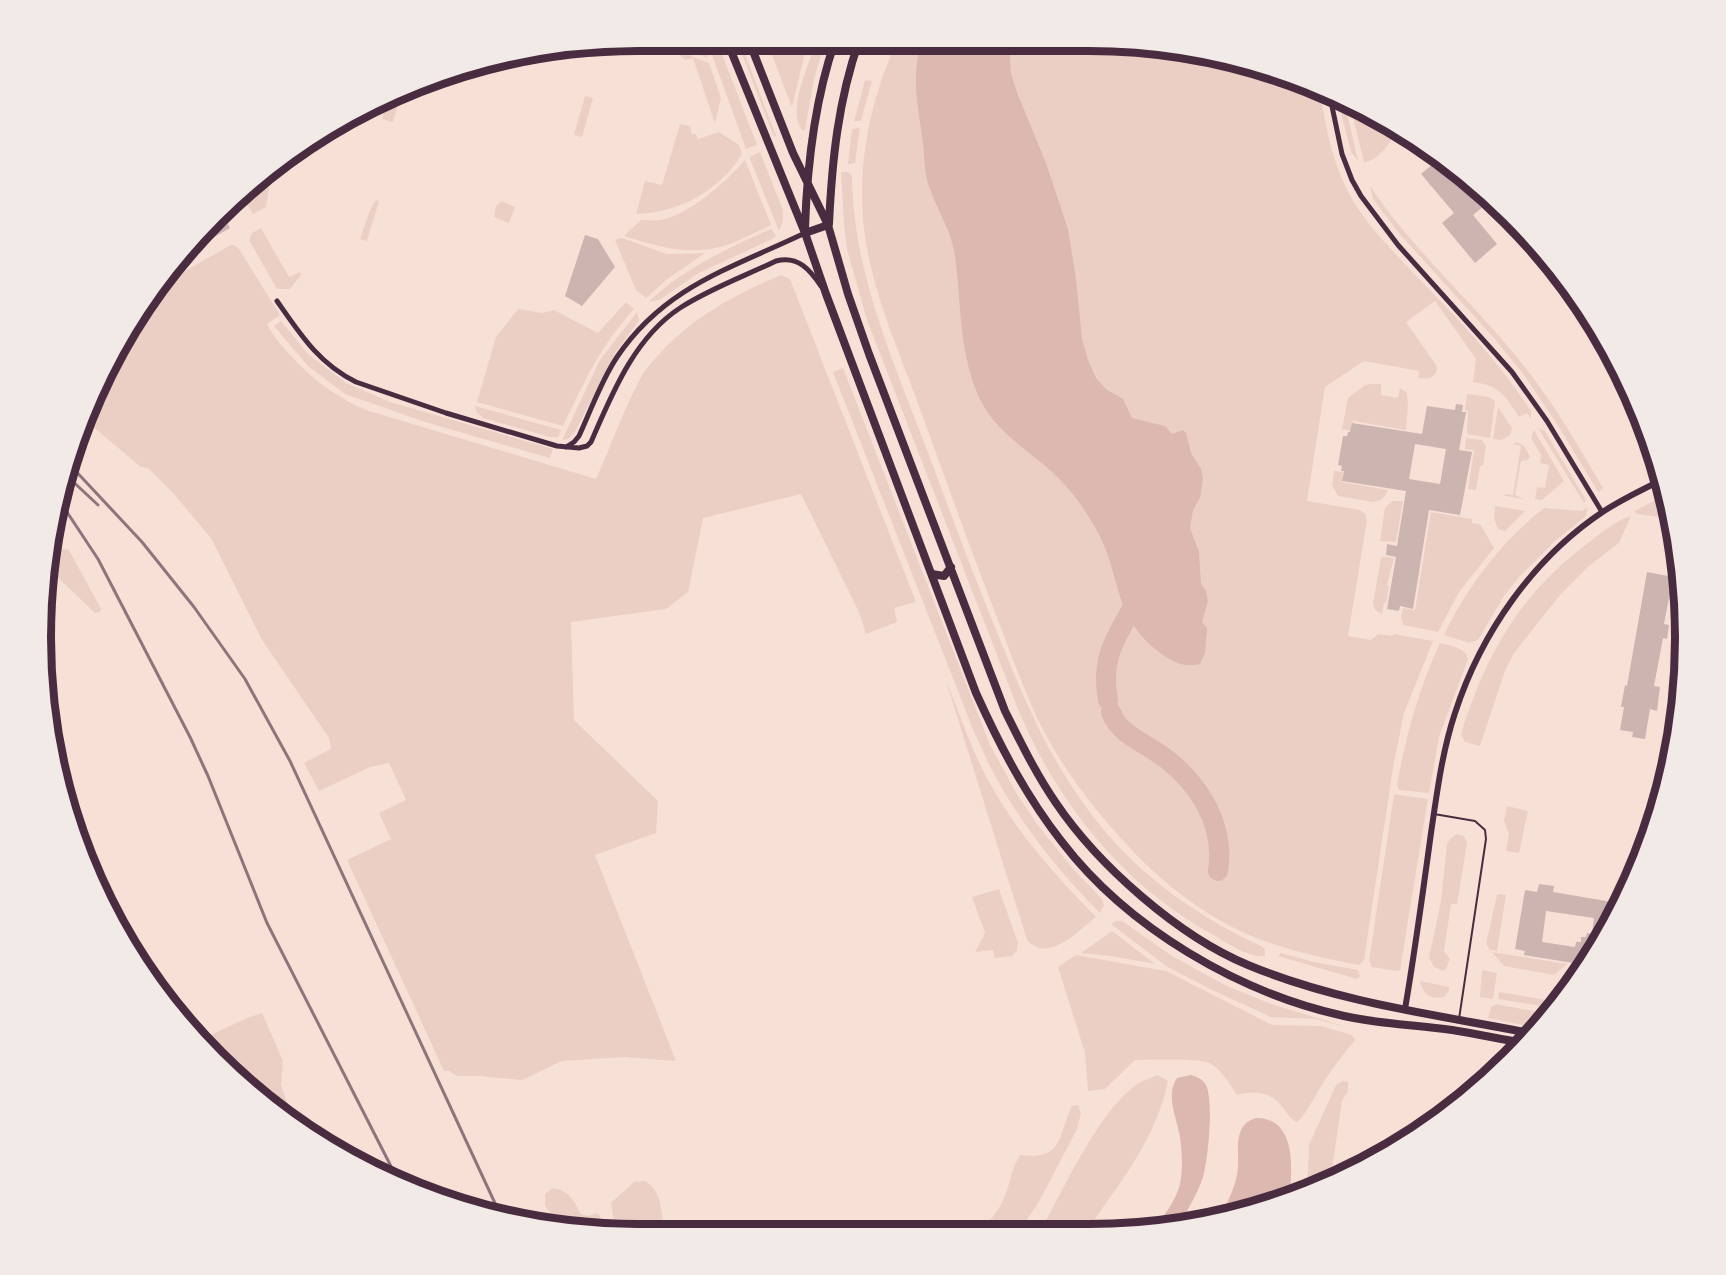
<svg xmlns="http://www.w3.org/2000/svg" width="1726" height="1275" font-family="'Roboto Serif',serif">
<rect width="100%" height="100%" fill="#f7e1d7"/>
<path fill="#ebcfc5" d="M690 41H702L708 58 678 47 679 45Z
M707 41H717L757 145 746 149Z
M737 41H740L776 136 774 137Z
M769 41H808L792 107 768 45Z
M817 41H825L814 79 805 130H802C800 126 797 121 797 116 794 97 810 59 817 41Z
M897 41 1127 42 1243 61 1320 88C1324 119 1330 152 1343 181 1359 220 1397 255 1425 285 1463 324 1501 365 1531 411V419L1527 413 1519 417C1504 394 1500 386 1473 382L1476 359 1435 301 1406 322 1436 365 1437 370C1433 380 1427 379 1418 378L1419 371 1364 361 1325 387 1307 501 1360 510 1365 514 1367 520 1348 636 1371 640 1378 634 1393 636 1394 634 1433 641 1404 713 1393 768 1364 960 1359 965C1323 958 1288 951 1254 937 1208 918 1164 885 1130 848 1095 811 1063 769 1040 724 1021 685 1007 642 991 602 968 542 946 481 924 420 901 354 869 289 863 219 858 158 872 96 897 41Z
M680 52 709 63 721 98 715 124 693 58 685 60 679 54Z
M865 80 872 81 861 121H854Z
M401 95 393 122 382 119 387 100Z
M585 96 593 98 582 137 574 135Z
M1337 97 1344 101 1358 161 1351 152Z
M1350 104 1397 129C1391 142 1379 161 1364 162Z
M680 124 690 126 692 134H696L698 139 719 132 739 145 742 154C720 191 678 213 636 214L645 181 662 185Z
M860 128 855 163 848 164 852 129Z
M760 152 783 210V221L779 231 750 159 751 156Z
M745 160 771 225C753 233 733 245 715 248 683 255 654 245 624 236L641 220C647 220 654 221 660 220 688 216 727 181 745 160Z
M272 168 266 207 253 214 240 192Z
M841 172H847L852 175C853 279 899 374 935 471 955 525 975 579 997 632 1025 702 1051 764 1099 824 1141 877 1200 918 1261 946L1265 949V956C1249 958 1229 944 1215 936 1122 885 1055 801 1016 704L867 320 847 249 844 224Z
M1370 186C1410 246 1465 295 1511 350 1547 392 1575 440 1603 488L1599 492 1597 490 1557 424 1524 375 1493 337 1398 232 1373 199Z
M376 200 379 201 367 241 360 239 370 210Z
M502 201 515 207 509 223 494 217 496 206Z
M261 228 289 277 300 272 301 275 290 289H277L249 240 252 233Z
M771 229 776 236 772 239 699 273 659 300 648 302C685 268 726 249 771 229Z
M622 238 667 254 705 253 666 280 646 298 636 290 615 240Z
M231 245H234L239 249 280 315 267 324C272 335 282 346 290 355 312 379 336 397 366 410L596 479C611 446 623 411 640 379 645 369 655 359 663 350 696 315 737 294 781 275L790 279 916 602 894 608 897 622 866 634 859 612 801 494 703 518 688 592 666 609 571 622 574 720 658 801 656 833 595 855 676 1061 625 1057 562 1061 522 1080 478 1076H457L449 1071H444L347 860 391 839 379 813 406 800 389 763 370 767 319 791 304 763 331 749 329 738 262 640 211 538 173 493 148 468 141 467 86 421 102 373 167 276 169 280Z
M626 302 634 309C600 347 585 380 563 426L477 402 496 337 518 309 542 313 554 310 598 333Z
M637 312 639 321 615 353 575 432 568 439 562 440 600 360Z
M281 321 308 354 346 383 390 402 553 449 550 458 425 422 345 394 308 366 274 326Z
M843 368 990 745 1018 796 1040 828 1074 870 1102 899 1104 906 1100 913C1063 876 1030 835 1003 790 992 772 983 751 974 732L833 372Z
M1370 384H1381V395L1398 398 1400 388 1407 393 1408 404 1406 430 1353 421 1351 431 1342 429 1348 398 1365 385Z
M1467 394 1489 397 1495 401 1490 438 1467 434 1468 411 1465 410Z
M475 406 561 430 558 437H550L483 418 476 412Z
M1498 407 1512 428 1510 435 1501 440 1493 439Z
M1538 428 1545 431 1586 500 1584 503Z
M1534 430 1564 481 1542 500 1535 499 1537 487 1545 488 1549 465 1540 463 1541 455 1531 438Z
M1466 438 1482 440 1486 446 1483 466H1480L1476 490 1468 489 1474 450 1465 449Z
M1517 442 1524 446 1530 456 1528 460 1521 461 1515 495 1524 499 1505 496V494L1513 495 1521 446 1513 444Z
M1334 471 1343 472 1342 482 1388 490C1385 498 1381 501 1372 502L1338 496 1332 485Z
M1667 494 1670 512 1659 517 1637 514 1635 511Z
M1392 501H1403L1396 542 1380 541 1385 508Z
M1495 506 1525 511 1505 531 1498 529 1494 518Z
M1588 507 1585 517 1555 541 1519 577 1504 596 1478 640 1469 643 1444 635C1467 587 1502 541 1544 508L1582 511Z
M1431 512 1472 519V523L1480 524 1494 548 1459 592 1438 632 1403 625 1401 617 1403 608 1415 610Z
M1631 516 1619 543 1589 566 1560 595 1514 653 1505 671 1480 746 1465 742 1461 734C1486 654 1520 594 1588 543 1600 534 1616 520 1631 516Z
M60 548 69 550 101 609 100 612 95 613 49 569 50 552Z
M1386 557 1394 558 1387 585 1389 586 1386 603H1384L1382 614 1375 610 1373 603 1381 558Z
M1440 643C1450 646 1466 647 1468 659L1439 737 1429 793 1399 790 1397 785C1406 735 1419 688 1440 643Z
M946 681C960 714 971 749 988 780 1016 832 1055 875 1096 917 1078 931 1048 964 1027 940Z
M1394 794 1428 799 1400 970 1395 971 1372 967 1369 961Z
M1507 806 1528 811 1519 853 1506 851 1509 834 1504 821Z
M1457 834 1464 836 1467 843 1457 904H1451L1444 951 1450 959 1446 969 1443 971 1434 967 1429 958 1441 901 1447 844 1450 839Z
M999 889 1018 943 1017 950 1012 956 994 958 993 950 975 952 985 933 972 897Z
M1499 894 1506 895 1497 951 1490 950 1486 944 1497 895Z
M1116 921H1122L1172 956 1227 986 1271 1004 1347 1027 1316 1019 1271 1017 1210 989 1166 966 1111 924Z
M1112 931 1155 964 1111 956 1081 953Z
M1492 952 1567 964 1554 975 1504 966Z
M1281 953 1314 962 1358 970 1360 976 1357 979 1278 956Z
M1076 955 1166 971 1272 1025 1321 1026 1352 1035 1355 1040C1345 1052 1335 1065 1326 1078 1319 1089 1305 1117 1297 1122 1290 1119 1289 1115 1284 1109 1272 1092 1256 1090 1237 1095 1230 1085 1221 1068 1209 1063 1197 1058 1150 1060 1135 1060L1105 1089 1088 1091 1085 1053 1058 967Z
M1482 970 1497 973 1493 999 1480 997Z
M1420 981 1449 987V991L1444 997C1431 1000 1423 995 1420 981Z
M1499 992 1558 1002 1554 1008 1498 999Z
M1495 1005V1004L1550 1014 1539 1028 1488 1018 1491 1007Z
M262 1013 283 1061 281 1085 294 1123 244 1087 200 1040 247 1018Z
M1158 1075 1168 1081C1156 1139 1120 1183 1087 1230H1041C1064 1189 1101 1105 1141 1082 1146 1079 1153 1077 1158 1075Z
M1343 1081 1348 1082V1091L1342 1101 1330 1182 1317 1189 1307 1192 1309 1145 1336 1085Z
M1078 1105 1081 1113 1077 1129 1040 1200 1020 1230 979 1231C989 1222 998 1212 1003 1200 1010 1186 1011 1169 1020 1155 1064 1160 1057 1137 1072 1106Z
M645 1181C665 1194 659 1212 666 1233H616L611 1203 634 1182Z
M553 1188C569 1190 574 1201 581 1214L588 1216 597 1213 600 1216 602 1233 561 1226 545 1206V1194Z"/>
<path fill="#dcb8b0" d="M921 41H1009L1011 74 1018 95 1046 163 1068 229 1076 279 1082 339 1088 360 1096 378 1107 390 1123 399 1132 418 1165 426 1172 434 1183 430 1186 433 1191 453 1201 469 1203 479 1200 498 1193 510 1190 528 1199 552 1201 584 1206 591 1208 601 1202 622 1207 628 1205 653 1200 664C1184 668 1172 662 1159 652 1111 615 1122 574 1096 529 1085 509 1070 488 1052 472 1023 445 991 430 976 390 959 347 961 301 955 256 952 232 938 212 930 189 924 174 925 159 923 144 918 104 911 83 921 41Z
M1191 1075C1197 1077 1203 1079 1206 1085 1214 1102 1208 1159 1203 1177 1197 1195 1187 1211 1177 1227L1154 1229C1164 1215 1176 1201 1180 1184 1183 1169 1182 1153 1180 1137 1177 1119 1165 1095 1177 1078Z
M1257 1118C1296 1119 1293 1168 1289 1197L1220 1215C1228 1203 1234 1189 1237 1175 1241 1155 1230 1124 1257 1118Z"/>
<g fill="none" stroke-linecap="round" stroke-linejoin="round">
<path stroke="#dcb8b0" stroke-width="20" d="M1108 700C1099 651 1121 633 1140 593
M1111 712C1118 732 1138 740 1155 751 1195 777 1226 822 1218 871"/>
</g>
<path fill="#ccb4b1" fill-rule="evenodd" d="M1440 158 1449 165 1484 206 1473 215 1497 244 1475 263 1442 223 1454 213 1421 174Z
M221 212 230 228 181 256 189 244Z
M585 235 598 239 615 267 582 306 565 296Z
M1456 404 1463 405 1462 412H1466L1459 450 1472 452 1460 515 1429 510 1413 609 1400 606 1399 611 1387 609 1396 557 1386 555 1387 544 1397 546 1406 491 1342 481 1344 471H1341L1342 466 1338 465 1343 436H1347L1348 432H1350L1352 423 1422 434 1427 406 1455 410ZM1415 444 1446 449 1440 484 1409 479Z
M1647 572 1673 577 1664 624 1669 625 1667 639 1663 638 1654 686 1660 687 1657 711 1650 709 1645 739 1632 737 1633 732 1620 730 1624 707H1621L1625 685 1627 686Z
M1539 884 1554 886 1553 892 1612 902 1613 894 1620 895 1619 906 1605 936 1585 965 1524 955 1525 951 1515 949 1525 890 1537 892ZM1546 911 1594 918 1592 934 1587 933 1586 937H1581V942H1576L1575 947 1542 942Z"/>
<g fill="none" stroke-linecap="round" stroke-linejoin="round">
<path stroke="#4a2c40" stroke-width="2" d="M1434 814 1475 821 1485 830 1486 839 1459 1019"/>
<path stroke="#4a2c40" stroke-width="5" d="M1329 92 1342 154 1352 180 1361 196 1398 245 1512 372 1547 421 1602 512
M277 301C300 334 319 364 356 382L446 413 557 446 579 448 587 446 591 442C612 394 634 338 680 308 709 289 745 276 776 261 798 255 810 270 821 286
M566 447 574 442 579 436C591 410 601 381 617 357 665 286 732 268 805 233"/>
<path stroke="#4a2c40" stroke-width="6" d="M1405 1009C1415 951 1423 892 1431 833 1437 793 1442 752 1455 713 1481 633 1533 558 1604 511 1623 499 1643 489 1664 479"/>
<path stroke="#4a2c40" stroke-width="8" d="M727 41 805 233 826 294 976 693C1000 746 1026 796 1062 842 1128 928 1239 993 1344 1016 1380 1024 1417 1025 1452 1030 1477 1034 1500 1039 1524 1043
M749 41 793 153 828 225 848 294 869 354 1005 711C1021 743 1036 774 1056 803 1098 865 1178 936 1248 965 1339 1003 1439 1015 1535 1034
M829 224C832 161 838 101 859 41
M805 228C807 167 815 99 835 41
M805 233 828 225
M932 574 944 576 951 567"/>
<path stroke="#8f747c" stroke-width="3" d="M71 466 142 542 194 607 245 679 290 761 500 1214
M67 476 98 505
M59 500 98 559 190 737 208 776 267 923 399 1182"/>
</g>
<path d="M0 0H1726V1275H0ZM637 51H1089A586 586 0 0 1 1675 637V638A586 586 0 0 1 1089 1224H637A586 586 0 0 1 51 638V637A586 586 0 0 1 637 51Z" fill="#f1eae7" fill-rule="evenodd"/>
<path fill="none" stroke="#4a2c40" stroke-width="8" d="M637 51H1089A586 586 0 0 1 1675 637V638A586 586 0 0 1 1089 1224H637A586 586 0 0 1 51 638V637A586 586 0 0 1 637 51Z"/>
</svg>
